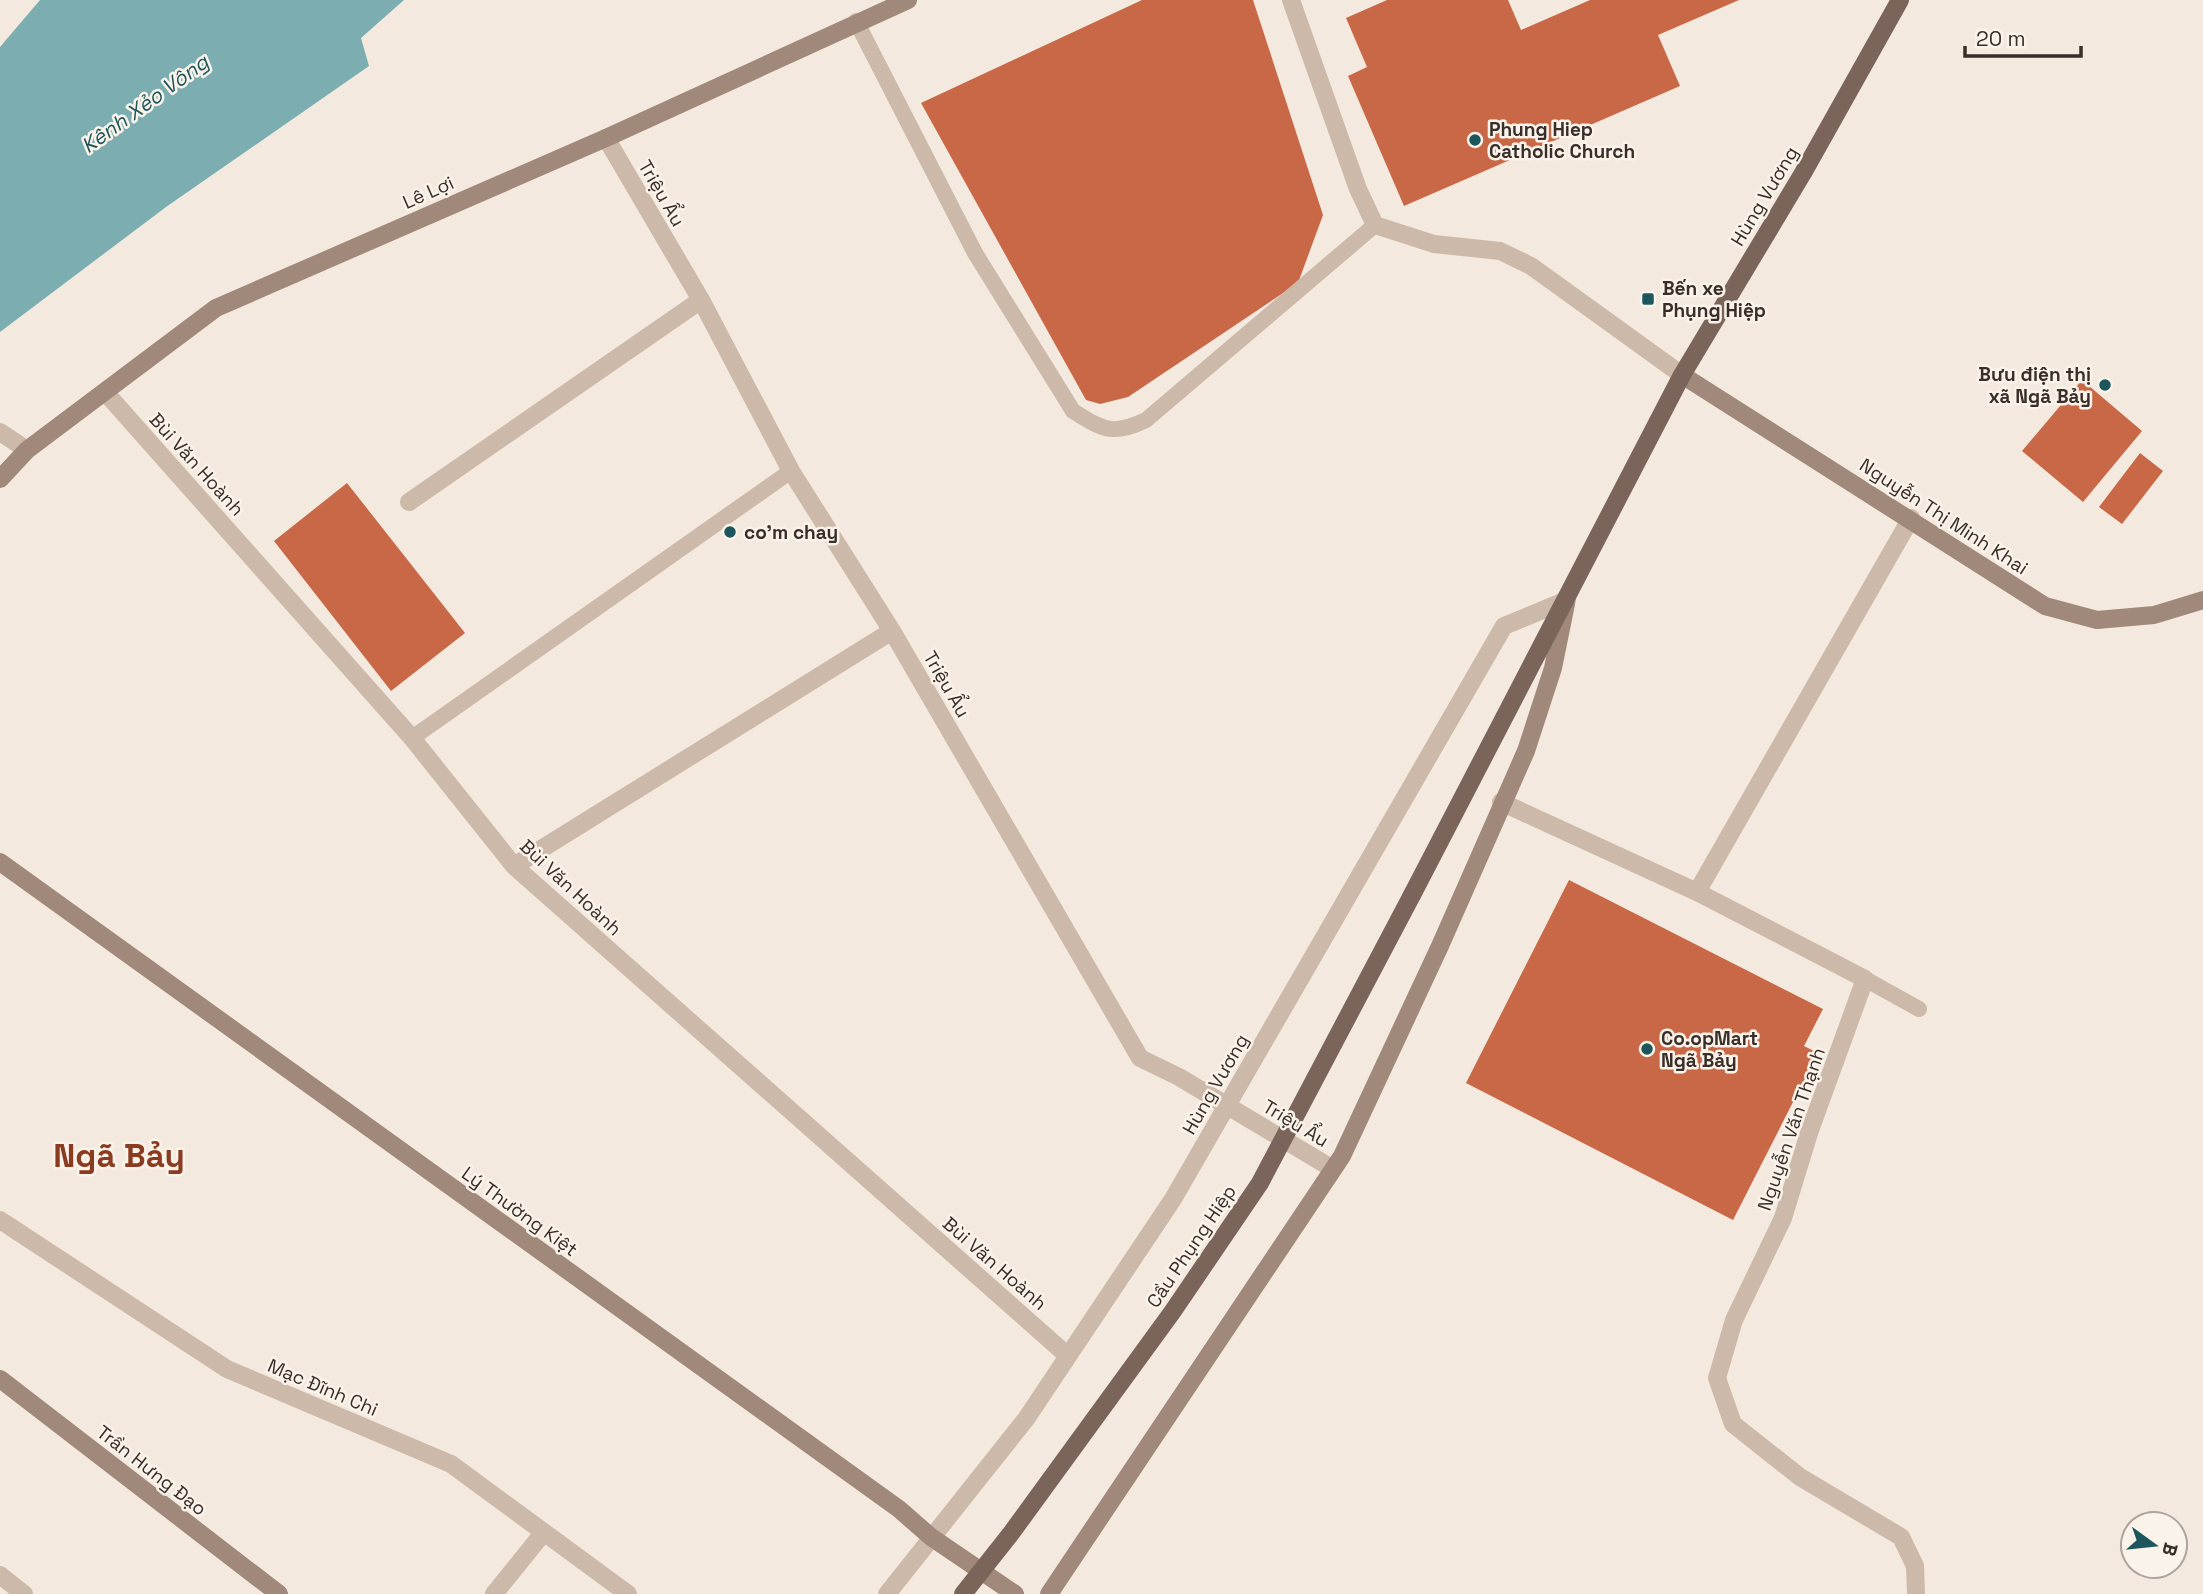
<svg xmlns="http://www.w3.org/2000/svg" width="2203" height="1594" font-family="'Space Grotesk',sans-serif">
<rect width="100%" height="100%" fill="#f3e9de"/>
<path fill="#7caeb1" d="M40 0H404L361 38 369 66 166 207 0 332V47Z"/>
<path fill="#c96846" d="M1142 0H1253L1323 215 1298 283 1128 397 1100 404 1086 400 921 103Z
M1387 0H1508L1521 30 1590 0H1739L1658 35 1680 86 1404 206 1348 76 1367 67 1346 18Z
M2082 380 2142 431 2083 502 2022 451Z
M2140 453 2163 471 2122 524 2099 507Z
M347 483 465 633 391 691 274 541Z
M1569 880 1823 1009 1804 1046 1818 1053 1733 1220 1466 1083Z"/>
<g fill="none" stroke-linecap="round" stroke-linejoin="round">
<path stroke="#ccb9a9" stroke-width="16" d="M856 21 975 253 1073 411C1103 430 1113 436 1146 420L1375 225
M412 738 791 471
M1865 979 1919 1009"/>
<path stroke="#ccb9a9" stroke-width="18" d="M1291 0 1358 189 1375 225 1434 244 1500 251 1531 266 1682 375
M606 138 701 300 791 471 892 631 1140 1058 1179 1077 1333 1169
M105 392 412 738 514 866 1068 1356
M0 432 27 450
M409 502 701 300
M1501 802 1697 892 1865 979 1809 1133 1783 1218 1734 1320 1717 1378 1733 1424 1800 1477 1901 1537 1915 1566 1916 1594
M514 866 892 631
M1697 892 1911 518
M0 1220 227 1369 451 1464 628 1594
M0 1575 24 1594
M494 1594 544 1532
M887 1594 1026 1419 1173 1199 1504 626 1567 600"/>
<path stroke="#a0887a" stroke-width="18" d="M1682 375 2045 606 2097 620 2154 615 2203 600
M0 479 27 450 216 308 606 138 908 0
M0 862 899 1509 931 1537 1015 1594
M0 1379 279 1594
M1049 1594 1342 1156 1440 946 1526 751 1553 668 1566 604"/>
<path stroke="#7b655a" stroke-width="18" d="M1412 895 1682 375 1803 173 1900 0"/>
<path stroke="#7b655a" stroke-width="18" d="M963 1594 1012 1532 1173 1311 1260 1183 1412 895"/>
</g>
<g fill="#1d565c" stroke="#faf3ea" stroke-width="2.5">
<circle cx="1475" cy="140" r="7"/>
<rect x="1641" y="292" width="14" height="14" rx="3.5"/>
<circle cx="2105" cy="385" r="7"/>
<circle cx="730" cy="532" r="7"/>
<circle cx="1647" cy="1049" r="7"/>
</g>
<g text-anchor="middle" stroke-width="5" stroke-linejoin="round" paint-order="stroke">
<g font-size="19" font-weight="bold" fill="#392e29" stroke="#faf3ea" text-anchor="start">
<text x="1489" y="136">Phung Hiep<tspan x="1489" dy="22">Catholic Church</tspan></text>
<text x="1662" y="295">Bến xe<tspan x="1662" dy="22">Phụng Hiệp</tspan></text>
<text x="2091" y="381" text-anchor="end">Bưu điện thị<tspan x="2091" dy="22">xã Ngã Bảy</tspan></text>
<text x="744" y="539">co'm chay</text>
<text x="1661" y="1045">Co.opMart<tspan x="1661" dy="22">Ngã Bảy</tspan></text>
</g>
<g font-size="19" fill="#392e29" stroke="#faf3ea">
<text transform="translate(428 192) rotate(-24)" y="7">Lê Lợi</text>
<text transform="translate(662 193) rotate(60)" y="7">Triệu Ẩu</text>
<text transform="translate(1764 196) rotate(-59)" y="7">Hùng Vương</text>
<text transform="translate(197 464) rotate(48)" y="7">Bùi Văn Hoành</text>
<text transform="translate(1944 516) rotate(33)" y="7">Nguyễn Thị Minh Khai</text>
<text transform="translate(947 684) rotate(60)" y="7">Triệu Ẩu</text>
<text transform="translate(571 887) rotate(43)" y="7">Bùi Văn Hoành</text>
<text transform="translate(1215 1084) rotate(-60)" y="7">Hùng Vương</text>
<text transform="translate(1296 1123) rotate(31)" y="7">Triệu Ẩu</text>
<text transform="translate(1791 1129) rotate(-71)" y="7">Nguyễn Văn Thạnh</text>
<text transform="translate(520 1211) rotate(36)" y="7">Lý Thường Kiệt</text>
<text transform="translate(1191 1246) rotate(-56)" y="7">Cầu Phụng Hiệp</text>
<text transform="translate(995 1263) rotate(41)" y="7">Bùi Văn Hoành</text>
<text transform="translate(323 1387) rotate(23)" y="7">Mạc Đĩnh Chi</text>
<text transform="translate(152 1470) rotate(38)" y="7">Trần Hưng Đạo</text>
</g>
<g font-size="21" font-style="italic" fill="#1d565c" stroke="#faf3ea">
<text transform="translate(145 104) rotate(-36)" y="7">Kênh Xẻo Vông</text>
</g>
<g font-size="33" font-weight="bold" fill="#8a3b20" stroke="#faf3ea">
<text x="119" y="1167">Ngã Bảy</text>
</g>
</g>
<g transform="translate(2154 1545) rotate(105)"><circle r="33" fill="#faf3ea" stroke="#ada49d" stroke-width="2"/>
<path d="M0-5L12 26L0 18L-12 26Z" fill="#1d565c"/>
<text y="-10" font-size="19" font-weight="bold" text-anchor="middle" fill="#392e29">B</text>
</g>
<path d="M1965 46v10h116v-10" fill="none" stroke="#392e29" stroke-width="3.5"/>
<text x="1976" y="46" font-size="21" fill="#392e29" stroke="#faf3ea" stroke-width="5" paint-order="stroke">20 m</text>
</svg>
